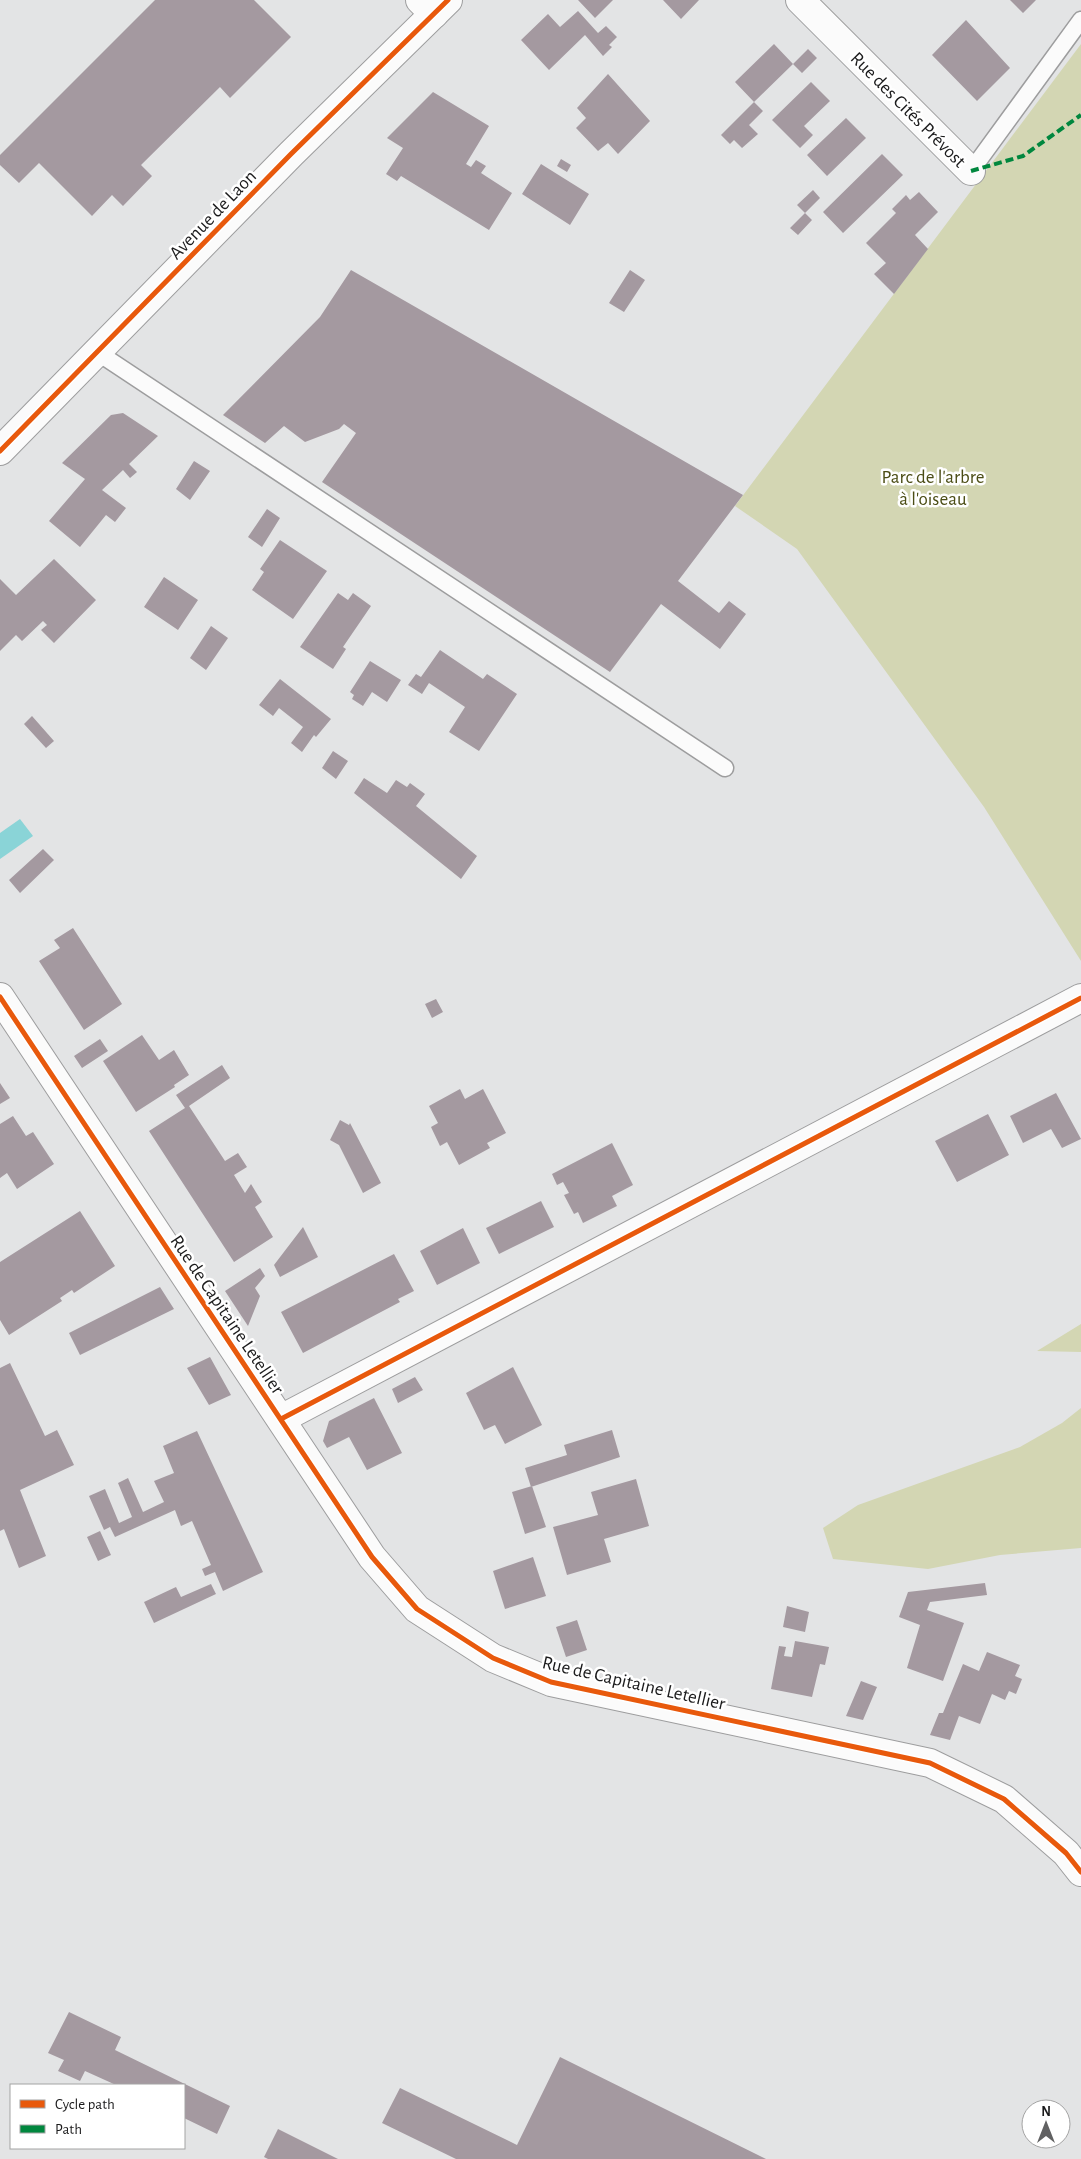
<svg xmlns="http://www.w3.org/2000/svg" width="1081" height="2159" font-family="'Alegreya Sans',sans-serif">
<rect width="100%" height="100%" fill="#e3e4e5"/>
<path fill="#d3d6b3" d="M1081 44V961L984 807 797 549 735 506Z
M1081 1324V1352L1037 1351Z
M1081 1408V1548L1000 1555 928 1569 833 1559 823 1528 858 1505 1020 1447 1062 1423Z"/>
<path fill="#8ad4d7" d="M20 819 33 836 0 859V833Z"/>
<path fill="#a499a0" d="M155 0H254L291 37 230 98 220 87 141 165 152 176 123 206 112 195 92 216 39 163 19 183 0 165V155Z
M578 0H613L595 18Z
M663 0H699L681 19Z
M1010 0H1036L1023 13Z
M578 11 598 33 606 26 617 37 609 45 612 47 603 56 585 35 549 70 521 40 548 14 560 27Z
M966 20 1010 68 977 101 932 55Z
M774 44 793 64 754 102 763 111 749 125 758 134 742 148 734 140 730 144 721 135 754 102 735 82Z
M808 49 817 58 802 73 793 64Z
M608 74 650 121 618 154 608 143 598 151 576 128 586 118 577 108Z
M811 82 830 101 804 126 813 135 800 148 772 120Z
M433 92 489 126 466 164 471 167 476 160 486 166 481 173 512 193 489 230 401 176 397 181 386 174 403 148 387 138Z
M846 118 866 138 827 176 807 155Z
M882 154 903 175 843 233 823 212Z
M561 159 571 165 567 172 557 166Z
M541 164 589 194 570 225 522 194Z
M813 190 820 198 805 213 812 220 798 235 790 228 805 213 797 205Z
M919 192 938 212 915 235 928 249 894 294 874 274 886 263 866 243 896 213 892 209 906 195 910 200Z
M351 270 743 495 678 581 719 613 729 601 746 614 720 649 661 604 610 672 322 482 356 433 344 424 339 429 305 442 284 426 265 443 223 415 320 317Z
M630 270 645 280 624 312 609 303Z
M123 413 158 436 129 464 137 472 130 478 123 470 102 490 126 508 115 522 106 515 80 547 49 521 85 479 62 463 111 415Z
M194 461 210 471 190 500 176 489Z
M267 509 280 518 262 547 248 537Z
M280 540 327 571 293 619 252 590 264 572 260 569Z
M54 559 96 600 54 643 41 630 47 625 43 621 22 641 16 635 0 651V579L16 595Z
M164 577 198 600 178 630 144 607Z
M338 593 348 600 353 593 371 606 343 647 346 649 333 669 300 647Z
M211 626 228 638 206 670 190 658Z
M440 650 483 679 487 674 517 694 479 751 449 732 465 707 429 683 422 694 408 685 416 674 421 677Z
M370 661 401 680 387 702 372 692 363 706 352 699 354 695 350 692Z
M280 679 331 719 316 737 314 735 302 752 291 743 303 727 279 708 273 716 259 705Z
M32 716 54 741 46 748 24 724Z
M333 751 348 761 336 779 322 768Z
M364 778 387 793 396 780 407 787 410 783 425 794 416 806 477 856 461 879 354 793Z
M43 849 54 860 20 893 9 880Z
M73 928 122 1004 84 1030 39 961 60 948 54 940Z
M436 999 443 1012 432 1018 425 1004Z
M142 1035 159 1060 174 1050 189 1075 174 1085 175 1087 136 1112 103 1061Z
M100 1039 108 1051 82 1068 74 1056Z
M222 1065 230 1078 189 1106 225 1161 238 1153 247 1167 234 1175 245 1193 251 1184 262 1202 255 1207 273 1237 234 1262 149 1131 185 1108 176 1095Z
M0 1083 10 1098 0 1104Z
M460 1089 465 1099 483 1089 506 1133 487 1143 490 1148 459 1165 447 1142 440 1146 431 1127 438 1123 429 1106Z
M1056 1093 1081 1139 1062 1148 1051 1129 1023 1143 1010 1116Z
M988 1114 1009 1155 957 1182 935 1141Z
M13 1116 26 1136 33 1132 54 1164 17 1189 7 1173 0 1178V1124Z
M340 1120 349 1125 350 1123 381 1183 363 1193 339 1145 330 1140Z
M612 1143 633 1185 612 1196 617 1206 583 1223 578 1212 574 1214 564 1195 569 1193 563 1182 557 1185 552 1174Z
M541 1201 554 1227 499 1254 486 1228Z
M80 1211 115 1266 74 1293 72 1290 60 1298 62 1301 9 1335 0 1320V1262Z
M303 1227 318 1257 280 1277 274 1265Z
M463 1228 480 1263 437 1285 420 1251Z
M394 1254 414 1291 398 1299 400 1302 303 1353 281 1312Z
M260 1268 265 1276 255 1288 260 1296 248 1326 225 1291Z
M160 1287 174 1309 80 1355 69 1333Z
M210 1357 231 1395 209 1405 187 1368Z
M10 1363 45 1436 57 1430 74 1465 20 1490 46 1556 19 1568 4 1529 0 1531V1368Z
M513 1367 542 1425 505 1444 495 1425 484 1430 466 1393Z
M415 1377 423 1390 398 1403 392 1389Z
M374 1398 402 1453 367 1470 349 1437 327 1448 323 1441 329 1421Z
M612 1430 620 1457 531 1487 525 1468 567 1455 564 1445Z
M197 1431 263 1572 223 1591 215 1572 205 1576 202 1569 211 1565 192 1521 181 1526 175 1510 115 1537 110 1527 104 1530 89 1496 105 1489 119 1523 132 1517 118 1483 128 1478 143 1512 164 1502 154 1481 174 1473 163 1446Z
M636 1479 649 1526 604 1539 611 1562 567 1575 553 1527 598 1515 591 1492Z
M532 1486 546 1527 525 1534 512 1492Z
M100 1531 111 1555 98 1561 87 1537Z
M533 1557 546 1596 505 1609 493 1571Z
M985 1583 987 1595 930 1602 927 1610 964 1623 943 1681 907 1668 920 1625 899 1617 908 1592Z
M211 1584 216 1594 154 1623 144 1602 176 1587 181 1597Z
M787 1606 809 1612 805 1632 783 1627Z
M577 1620 587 1650 566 1657 556 1627Z
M795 1641 829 1647 825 1665 820 1664 812 1697 771 1689 779 1646 786 1647 784 1656 792 1657Z
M987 1652 1020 1665 1015 1676 1022 1679 1016 1694 1009 1691 1005 1700 992 1694 980 1724 959 1716 950 1740 930 1735 939 1713H943L963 1664 979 1671Z
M861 1681 877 1687 863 1720 846 1716Z
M69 2012 121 2037 115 2050 230 2106 217 2134 184 2118V2085H116L85 2071 80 2081 58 2071 64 2060 48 2053Z
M560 2057 766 2159H456L382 2123 400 2088 517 2145Z
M278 2129 338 2159H268L264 2157Z"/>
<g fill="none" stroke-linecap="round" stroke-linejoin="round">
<g stroke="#9d9d9e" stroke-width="19">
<path id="lane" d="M971 171 1081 20
M97 352 725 768"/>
</g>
<g stroke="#9d9d9e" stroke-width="30">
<path id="street" d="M420 0 434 14
M800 0 971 171
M0 997 372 1557 417 1609 493 1658 551 1682 930 1763 1004 1799 1066 1853 1081 1872
M281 1419 1081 998"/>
</g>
<g stroke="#9d9d9e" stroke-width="30">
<path id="secondary" d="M0 451 291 154 448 0"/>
</g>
<use href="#lane" stroke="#fbfbfb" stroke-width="16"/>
<use href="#street" stroke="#fbfbfb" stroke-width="28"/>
<use href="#secondary" stroke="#fbfbfb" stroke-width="28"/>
<path stroke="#00873e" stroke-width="4" stroke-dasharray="8 4" stroke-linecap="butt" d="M971 171 1023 156 1081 115"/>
<g stroke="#fff" stroke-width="8">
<path id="cycleway" d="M0 451 291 154 448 0
M0 997 372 1557 417 1609 493 1658 551 1682 930 1763 1004 1799 1066 1853 1081 1872
M281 1419 1081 998"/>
</g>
<use href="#cycleway" stroke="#e8590c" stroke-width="5"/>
</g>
<g text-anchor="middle" stroke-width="5" stroke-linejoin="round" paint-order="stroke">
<g font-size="19" fill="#1b1b1c" stroke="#fff">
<text transform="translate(909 109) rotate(45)" y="7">Rue des Cités Prévost</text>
<text transform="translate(212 214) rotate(-46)" y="7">Avenue de Laon</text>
<text transform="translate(228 1314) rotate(56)" y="7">Rue de Capitaine Letellier</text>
<text transform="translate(634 1682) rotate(13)" y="7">Rue de Capitaine Letellier</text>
</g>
<g font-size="19" fill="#4b4d15" stroke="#fff">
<text x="933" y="483">Parc de l'arbre<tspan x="933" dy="22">à l'oiseau</tspan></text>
</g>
</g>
<rect x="10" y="2084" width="175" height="65" fill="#ffffff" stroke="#a4a4a4"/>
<rect x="20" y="2100" width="25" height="8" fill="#e8590c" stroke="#a4a4a4"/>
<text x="55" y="2109" font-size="15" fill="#1b1b1c">Cycle path</text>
<rect x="20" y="2125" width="25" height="8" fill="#00873e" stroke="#a4a4a4"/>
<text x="55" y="2134" font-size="15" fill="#1b1b1c">Path</text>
<g transform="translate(1046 2124)"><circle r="24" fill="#ffffff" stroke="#a4a4a4"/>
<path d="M0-4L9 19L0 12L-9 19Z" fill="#616162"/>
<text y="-8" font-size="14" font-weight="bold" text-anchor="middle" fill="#1b1b1c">N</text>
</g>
</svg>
